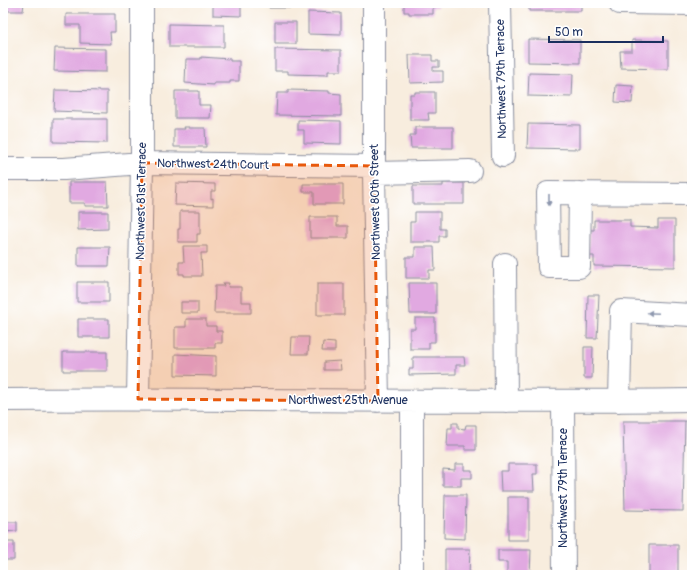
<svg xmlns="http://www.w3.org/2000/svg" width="695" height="578" font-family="Pangolin,sans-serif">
<rect width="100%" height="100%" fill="#fff"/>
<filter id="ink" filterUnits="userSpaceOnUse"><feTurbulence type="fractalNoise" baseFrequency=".025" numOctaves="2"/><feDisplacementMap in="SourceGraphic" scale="8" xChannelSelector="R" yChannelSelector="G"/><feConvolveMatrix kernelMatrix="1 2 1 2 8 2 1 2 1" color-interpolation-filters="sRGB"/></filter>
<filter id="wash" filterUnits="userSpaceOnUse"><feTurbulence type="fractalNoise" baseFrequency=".012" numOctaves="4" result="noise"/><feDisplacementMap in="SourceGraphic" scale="16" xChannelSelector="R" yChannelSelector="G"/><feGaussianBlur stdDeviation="0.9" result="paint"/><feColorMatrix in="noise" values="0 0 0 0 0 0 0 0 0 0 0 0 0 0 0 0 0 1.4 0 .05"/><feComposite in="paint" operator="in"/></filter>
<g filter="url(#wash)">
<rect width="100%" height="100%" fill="#f8edde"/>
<g id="blocks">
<path fill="#e1a9e1" d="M3 3H24L23 11H3Z
M213 3H241V16L213 15Z
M269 3H292L291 8H269Z
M322 3H344L343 5H322Z
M409 3H437V7H433V14H409V12H404V4H409Z
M529 3H581V11H529Z
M308 12 341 13V35L308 34Z
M66 14H115V32H110L111 44 80 43V25H66Z
M275 22H296V44H275Z
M169 24 224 25V47H169Z
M528 39 580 40V63L528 62Z
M632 40 668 41V69L621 68 620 51H632Z
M55 48 106 49V72L54 71Z
M275 49 341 50V71H328V75L288 74V71H275Z
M409 55H432V61H439V67H433V71H443V82L410 83Z
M201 57 230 59V61H239V81H230V83H214V85L185 83 186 59H201Z
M529 73 573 74 572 97 528 96Z
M616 85 633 86 632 103 615 102Z
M55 90 107 91V113L54 111Z
M288 90 329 91V93L341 94V116L276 115 277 93H288Z
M175 91H199V105H211L210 118H175Z
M415 92H435V113H428L429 120H410V94H415Z
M53 119H107V143L53 142Z
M298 120 341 121V144L304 143V130H298Z
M528 124 580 125V149L527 148Z
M184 127H189V128H205L206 147H174V129H185Z
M415 127H453V148H411L410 135H415Z
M69 182H107L108 206H85V203H69Z
M176 183 215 184V191H211V199L213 198V206L175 205Z
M443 183H464V204H413V186H443Z
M303 184H343V204H314V192H303Z
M180 211H200V234H197V242H178V229H180Z
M78 212H108V229L78 230Z
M415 212H440V229H445V236H439V242H410V222H415Z
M310 217H337V226H348V238H310Z
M594 220H630V227L658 228V220H675V267L594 266V256H588L589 230H594Z
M183 246H207V253H201L202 276H184V274H179V262H184Z
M78 247H110L109 266H78Z
M415 247H434L435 270H429V278H406V257H415Z
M77 282H109V302H77Z
M223 283H229L228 287H241V302H251V313H214L215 286H224Z
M409 283H436V314H410Z
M317 284H344V315H317Z
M588 295H599L597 338H587Z
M181 302H198V313H181Z
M415 318H435V342H429V349H410V329H415Z
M78 319H109V337H78Z
M186 319H206V326H216V331H222V343H215V348H175V327H186Z
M292 337H309L308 354H291Z
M323 342 335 343V351H322Z
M584 347H593L592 378H584Z
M63 352H107V371H63Z
M175 354 216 356V376L175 375Z
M413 357H464L465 365H456V374L409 375V369H413Z
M340 361 341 370H324V362Z
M623 421H685L683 511 625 510Z
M452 423H458V428L465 429 466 425H476V450H465V446H447L448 428H452Z
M455 464H464V470H472V478H461V486H443V469L455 470Z
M508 464H537V474H533L534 491H501L500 471H508Z
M445 495H466L465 539 444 538Z
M508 497H529V540H508Z
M3 522H17V531L3 532Z
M3 542H14V560H3Z
M649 545H678V575H649Z
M445 549H470L469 575H445Z
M498 550H531L530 575H507V562H498Z"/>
</g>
</g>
<g filter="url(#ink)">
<use href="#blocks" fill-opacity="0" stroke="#8a8e9e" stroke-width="1"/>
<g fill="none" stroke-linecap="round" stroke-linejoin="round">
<g stroke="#8a8e9e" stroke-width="24">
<path id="minor" d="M374 3V173L378 401
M500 3 503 156
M620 3 692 4
M3 169H64L142 163 374 166
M374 173 470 171
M580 193 579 267H549L548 193 692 194
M505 264 506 401
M138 399 142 163V3
M3 400C233 398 462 403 692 400
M619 401 621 311 692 315
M563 402 564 575
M412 575V401"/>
</g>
<use href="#minor" stroke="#fff" stroke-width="22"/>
</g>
<defs><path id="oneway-solid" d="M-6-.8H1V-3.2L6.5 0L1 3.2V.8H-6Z"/></defs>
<g fill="#8d97ae">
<use href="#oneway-solid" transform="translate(549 200) rotate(90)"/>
<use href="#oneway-solid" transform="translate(653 313) rotate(-177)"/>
</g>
</g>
<path fill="#e8590c" fill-opacity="0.2" stroke="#e8590c" stroke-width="3" stroke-dasharray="8 5" stroke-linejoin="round" d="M142 163 374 166 378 401 138 399Z"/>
<g text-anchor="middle" stroke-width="3" stroke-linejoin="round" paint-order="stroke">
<g font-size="12" fill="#1b2f5e" stroke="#fff">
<text transform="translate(501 79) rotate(-91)" y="4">Northwest 79th Terrace</text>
<text transform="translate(213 164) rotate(1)" y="4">Northwest 24th Court</text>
<text transform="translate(141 201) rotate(-89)" y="4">Northwest 81st Terrace</text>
<text transform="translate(375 202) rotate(-91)" y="4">Northwest 80th Street</text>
<text x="348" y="404">Northwest 25th Avenue</text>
<text transform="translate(563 488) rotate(-90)" y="4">Northwest 79th Terrace</text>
</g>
</g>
<rect width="695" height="578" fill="none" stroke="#fff" stroke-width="16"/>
<path d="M549 36v6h114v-6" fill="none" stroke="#1b2f5e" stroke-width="2"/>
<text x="555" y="36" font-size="12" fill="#1b2f5e" stroke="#ffffff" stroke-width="3" paint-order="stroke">50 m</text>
</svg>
